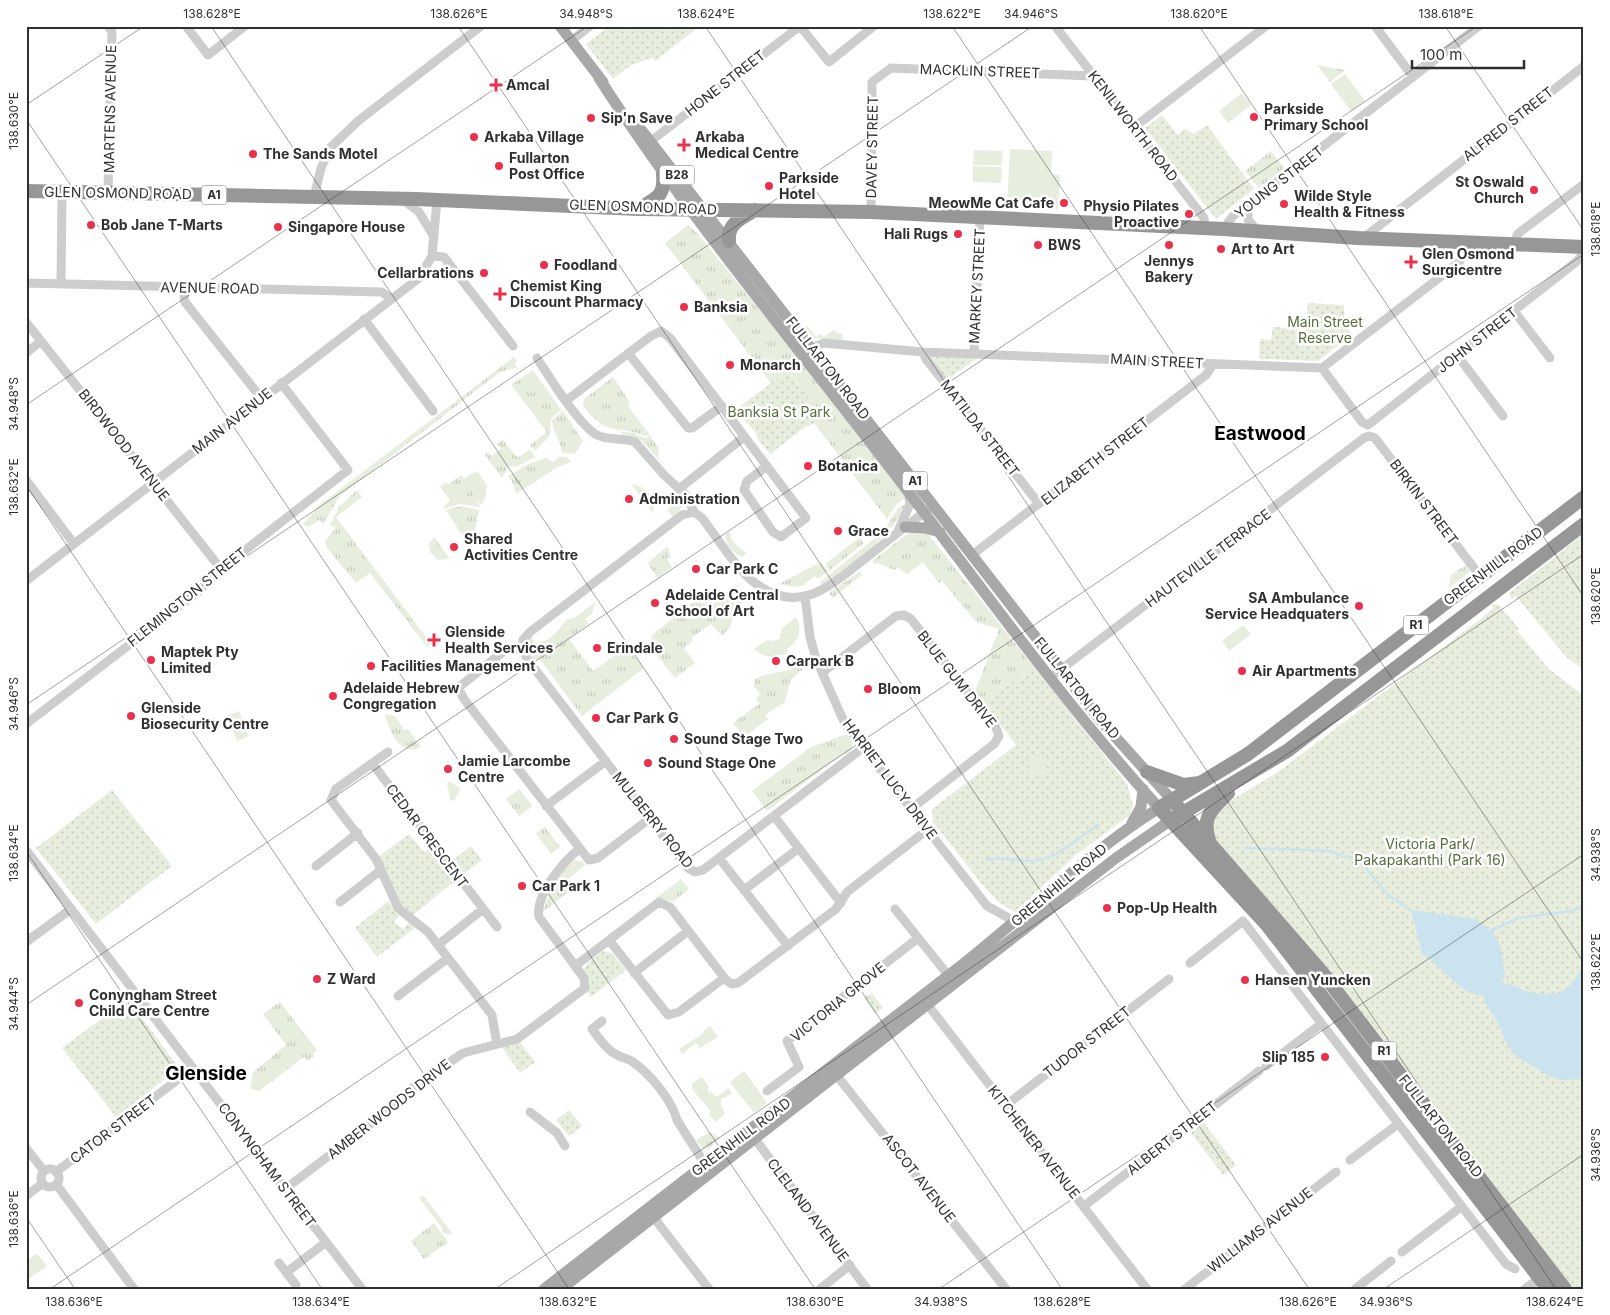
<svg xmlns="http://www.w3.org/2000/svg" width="1610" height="1315" font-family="Inter,sans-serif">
<defs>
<pattern id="grass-tufts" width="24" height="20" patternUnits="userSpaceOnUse" patternTransform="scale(1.25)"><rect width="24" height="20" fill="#e8eede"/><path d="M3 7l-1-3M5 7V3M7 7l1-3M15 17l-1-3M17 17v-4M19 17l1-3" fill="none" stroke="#c7ccbf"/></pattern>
<pattern id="park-dots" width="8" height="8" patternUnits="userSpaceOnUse" patternTransform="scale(1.25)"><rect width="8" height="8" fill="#e8eede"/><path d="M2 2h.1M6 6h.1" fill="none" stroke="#c7ccbf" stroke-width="1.8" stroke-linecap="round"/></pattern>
</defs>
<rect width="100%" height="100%" fill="#fff"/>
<path fill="url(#grass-tufts)" d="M1317 65 1345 70 1330 82Z
M1271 151 1284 168 1259 188 1245 171Z
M688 225 698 234 789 346 906 497 896 505 887 519 814 423 824 418 787 371 771 383 665 243Z
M807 326 816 337 821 334 824 337 833 330 843 335V340L813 338 804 328Z
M514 357 517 361 514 364 517 368 500 372 340 496 323 524 319 520 309 527 303 524 322 503Z
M533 370 561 410 551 419 549 437 535 451 530 445 547 432 511 385Z
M613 377 630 402 628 406 650 435 645 436C615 424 608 438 583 406L584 399Z
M563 411 583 441 575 454 562 453C561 440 552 432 552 420Z
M616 431 633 433 645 438 650 436 659 448 658 457 662 463 642 441Z
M503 440 518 458 530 449 535 457 516 467 509 466 502 478 485 455 488 452 491 456 501 449 497 444Z
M559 457H567L571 462 558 467 516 494 514 485 508 476 528 464 546 458 553 462Z
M461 475 474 491V500L478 499 480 507 458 504 442 509 450 500 440 487 446 482 448 485Z
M631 484C646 486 657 498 653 513Z
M357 490 362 497 336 517 431 644 427 647 370 573 356 583 327 548 325 541 336 528 330 525 339 507Z
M677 492 684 500V505L673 517 668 511Z
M903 505 907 506C887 539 854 563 823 586L820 582 882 533 898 508Z
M462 506 479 510 473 540 464 538 446 510Z
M925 530 1033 666 984 703 975 691 999 629 976 622 942 581 939 583 923 562 907 574 898 568 894 570 878 563 875 565 872 561 907 534Z
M434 537 450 559 438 560 430 552 429 544Z
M860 537 864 543 830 570 825 564Z
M668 546 670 556 667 559 672 567 658 578 647 563Z
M821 562 828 571 818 579 815 576 804 584 806 585 794 587 779 584Z
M1466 565 1470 572 1449 588 1451 575Z
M860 571 862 575 833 598 829 593Z
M735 587 748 596 735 611 730 627 722 636 711 624 691 638 693 641 684 648 695 663 675 678 650 647 652 635 700 596 714 604Z
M595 602 592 614 585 619 589 623 569 639 593 671 622 650 630 651 644 668 582 716 539 658 534 662C529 654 526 646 531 637L535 642C549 644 559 629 566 620L576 617Z
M800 664 803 669 790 681 785 702 765 715 768 719 744 737 733 723 759 704 756 699 760 694 753 685 755 683 754 680C769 670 784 676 800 664Z
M385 714 395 716 404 730 408 729 421 747C400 758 389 730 385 714Z
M847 734 853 742 851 750 846 755 844 753 767 811 752 791 811 747Z
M449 781 461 789 454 801 450 799 447 784Z
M519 789 533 806 519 816 506 799Z
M545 827 560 847 551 854 536 833Z
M575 860 583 862 585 865 566 881 572 889 543 912C549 894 558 870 575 860Z
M681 879 689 889 674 901 656 898Z
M280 1002 317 1050 313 1053 315 1056 308 1061 304 1057 259 1091 250 1089 253 1072 286 1045 263 1014Z
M710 1132 720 1138 709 1148 703 1149 696 1140Z
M434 1223 448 1242 424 1259 411 1241Z"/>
<path fill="url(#park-dots)" d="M609 26H700L655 61 652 58 631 65 613 79 586 44Z
M1162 115 1178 135 1185 129 1194 134 1207 125 1254 189 1216 219 1145 128Z
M1308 303 1344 305V324L1352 334 1318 361 1259 359 1260 339 1271 340 1273 327 1306 329Z
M928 355 977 358 947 380Z
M787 371 824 418 804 428 770 454 759 441 756 433 735 410Z
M1584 534V670L1566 657 1516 596 1511 599 1509 593Z
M1496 604 1500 606 1519 629 1517 631 1548 668 1584 696V1289H1573L1326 967 1212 836 1213 814 1220 807 1278 772 1482 618 1493 608 1491 605Z
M1033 666 1127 784 1133 805 1130 815 1077 854 1015 912 998 902 981 883 933 822 932 809 1016 745 984 703Z
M112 790 172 866 96 924 36 848Z
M409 834 424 852 430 848 456 880 412 916 399 906 378 857Z
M471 846 482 860 463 875 452 861Z
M388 901 399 915 394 922 403 929 409 922 416 927 377 957 355 928Z
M603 951 612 953 626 970 591 997 587 991 590 982 584 969 588 963Z
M872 993 883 1008 875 1014 864 998Z
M128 999 179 1068 116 1117 62 1048Z
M519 1041 535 1062 520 1073 501 1046Z
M569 1110 582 1126 569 1136 556 1120Z
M1204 1123 1236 1165 1223 1175 1191 1133Z"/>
<path fill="#e8eede" d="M1345 74 1365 101 1351 111 1331 84Z
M1242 93 1251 105 1228 123 1219 111Z
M1010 149 1052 151 1051 175H1060L1058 209 1007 207Z
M974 150 1003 151 1002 165H973Z
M973 166 1002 167 1001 183 973 182Z
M478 472 487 485 485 498 481 505 478 499 474 500V491L464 479 473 473Z
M730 531 731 539 740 549 747 553 742 557C733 554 726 544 725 535Z
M796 617C803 632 799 640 787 649L789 652C777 658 764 659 754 649L767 640 772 641 779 639 782 628Z
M1243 625 1251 634 1229 651 1222 641Z
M239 711 249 736 237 741 227 716Z
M1044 756 1047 775 1030 777 1028 758Z
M710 1026 718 1037 700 1048 696 1043 682 1054 679 1049 704 1033 703 1031Z
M744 1071 767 1103 754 1113 730 1082Z
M702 1077 709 1087 707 1089 710 1093 712 1092 716 1097 729 1088 732 1094 721 1099V1104L725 1114 715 1122 709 1114 711 1112 692 1089V1084Z
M423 1195 452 1233 450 1234 443 1233 442 1228 419 1198Z
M37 1253 47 1266 26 1281V1262Z"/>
<path fill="#cae3ee" d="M1411 910 1477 919 1496 937 1501 949 1505 975 1502 981 1504 985 1508 983C1525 993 1555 1002 1571 984 1576 978 1579 970 1584 964V1079L1560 1080 1547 1075 1515 1055 1507 1044 1495 1017 1485 1003 1483 995C1461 997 1441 964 1422 954Z"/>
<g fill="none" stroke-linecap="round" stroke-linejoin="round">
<path stroke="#cae3ee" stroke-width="2.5" d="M1246 848 1331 851 1342 856 1357 858 1388 895 1413 912
M987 860C1003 856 1017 862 1033 861 1058 859 1078 837 1098 825
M1488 932 1519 918 1571 911 1584 907"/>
<path stroke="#cdcdcd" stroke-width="9" d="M186 26 208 55 245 26
M800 26 829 62 874 26
M1055 26 1204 218 1205 228
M1375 26 1413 77
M571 41 590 26
M1133 128 1266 26
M651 141 800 26
M108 193 112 32 108 26
M314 197 321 168 330 148 358 121 481 26
M403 200 419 212 434 237
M1248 204V220L1258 231
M871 212 872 82 891 68 1093 76
M1223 229 1233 216 1248 204 1479 26
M1362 239 1584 66
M1515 244 1517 235 1520 232 1584 184
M432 256 437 200
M26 283 382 292 391 299
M61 283 62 192
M183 287 185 302 262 399
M1514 311 1550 358
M364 319 433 411
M26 322 221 569
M807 350 824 343 923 352 1322 368 1452 268 1460 261 1466 242
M923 352 926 359 1039 504
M26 353 41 341
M628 353 688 428H692L722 406
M974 354 980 219
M1457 355 1503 416
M537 358C548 375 580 427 597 435 609 441 623 437 635 442L664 475 686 495 694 512
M1322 368 1362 422 1368 425 1576 262 1584 253
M567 400 651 336 661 331 670 338 806 518 781 537 773 532 744 490 747 481 767 466
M26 480 74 544
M679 489 744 437
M898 531 910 504 908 492
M972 555 1206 375 1213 364
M26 581 419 278 432 256 444 257 513 346
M805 597 810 637 816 659 845 724 987 906 1016 922
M522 648 527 659 688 868 695 872 703 870 864 747
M823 672 896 616 904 615 911 619 996 728 999 736 994 744 911 809
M1051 677 1364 438 1369 436 1375 438 1480 576
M26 724 198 592 221 569 348 470 281 383
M388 752 336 789 331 800 376 859 398 908 428 932 492 1015 497 1044
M372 763 497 927
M546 806 606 761
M774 816 841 903
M649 819 598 858 589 860 464 699 458 688 504 651 522 648 523 640 530 632 682 515 694 512 702 518C716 536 737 570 755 583 798 615 828 588 862 561 884 544 906 525 928 510
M26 850 362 1289
M719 858 788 946
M316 866 358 833
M744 890 799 848
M340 902 381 870
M895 909 948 975
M609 940 668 1015 679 1012 724 978
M26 942 71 909
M438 945 483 909
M1190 963 1243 921 1506 1264 1515 1269
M575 966 659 902 670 907 726 980 732 984 738 983 836 909 847 892 927 830
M634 973 688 931
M398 996 448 958
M924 1000 1147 1289
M602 1021 592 1029C599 1038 607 1051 619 1056 623 1058 629 1059 633 1062 650 1074 672 1100 677 1120L708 1169
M1266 1066 1321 1024
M834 1072 1006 1289
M767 1091 799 1067 787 1041 918 938
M1005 1106 1169 979
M530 1112 557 1133 565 1146
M752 1135 867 1289
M26 1148 44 1171
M1350 1160 1398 1124
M41 1178a9 9 0 1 1 18 0a9 9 0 1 1-18 0Z
M56 1172 193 1068
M56 1184 134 1289
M285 1189 393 1107 415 1086 463 1053 517 1039 585 988 584 978 539 917C535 895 563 862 579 849
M26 1196 43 1183
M1084 1206 1259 1071
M651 1214 709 1289
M1402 1252 1461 1207
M279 1263 296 1285
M287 1272 326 1242
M820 1289 850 1265
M1185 1289 1336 1172
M1355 1289 1391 1261
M1525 1289 1542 1276"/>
<path stroke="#a8a8a8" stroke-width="11" d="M560 26 603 82
M635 122 1101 721 1172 800
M905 527 925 528 940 532
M1132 823 1141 807 1143 789
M544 1289C684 1181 824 1073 963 964 1029 912 1088 852 1159 808 1054 692 963 561 867 438 775 319 680 204 599 78
M561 1289 1116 858 1171 820"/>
<path stroke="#979797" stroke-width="14" d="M26 191 416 199 639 209 871 212 1223 229 1358 238 1584 247
M640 208C657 198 665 196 663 174
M729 241C727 223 742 218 755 210
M1147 772 1184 785 1199 783
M1172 800 1321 971 1565 1289
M1176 817 1287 751 1584 524
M1209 840C1201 816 1213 809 1228 793
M1548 1289 1267 925 1159 808 1248 754 1584 497"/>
</g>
<path fill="none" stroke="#303030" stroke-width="1" stroke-opacity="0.45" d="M211 26 1062 1289M458 26 1309 1289M705 26 1556 1289M952 26 1584 963M1199 26 1584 597M1445 26 1584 231M26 105 144 26M26 119 815 1289M26 405 588 26M26 485 569 1289M26 705 1033 26M26 851 322 1289M26 1005 1477 26M26 1217 75 1289M50 1289 1584 254M495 1289 1584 554M939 1289 1584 854M1384 1289 1584 1154"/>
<g fill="#ea304d" stroke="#fff" stroke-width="2">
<path d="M493.5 77.5h5v5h5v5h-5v5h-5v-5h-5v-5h5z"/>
<circle cx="1254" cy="117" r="5"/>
<circle cx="591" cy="118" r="5"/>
<circle cx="474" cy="137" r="5"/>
<path d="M681.5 137.5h5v5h5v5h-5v5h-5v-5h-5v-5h5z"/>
<circle cx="253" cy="154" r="5"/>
<circle cx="499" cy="166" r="5"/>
<circle cx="769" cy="186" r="5"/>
<circle cx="1534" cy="190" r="5"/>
<circle cx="1064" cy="203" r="5"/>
<circle cx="1284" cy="204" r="5"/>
<circle cx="1189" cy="214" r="5"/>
<circle cx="91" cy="225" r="5"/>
<circle cx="278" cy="227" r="5"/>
<circle cx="958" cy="234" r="5"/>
<circle cx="1038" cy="245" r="5"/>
<circle cx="1169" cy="245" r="5"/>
<circle cx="1221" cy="249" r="5"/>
<path d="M1408.5 254.5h5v5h5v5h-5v5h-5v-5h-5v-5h5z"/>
<circle cx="544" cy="265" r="5"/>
<circle cx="484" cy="273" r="5"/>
<path d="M497.5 286.5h5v5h5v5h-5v5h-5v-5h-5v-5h5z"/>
<circle cx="684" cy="307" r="5"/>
<circle cx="730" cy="365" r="5"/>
<circle cx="808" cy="466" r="5"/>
<circle cx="629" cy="499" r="5"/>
<circle cx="838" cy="531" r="5"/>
<circle cx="454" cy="547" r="5"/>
<circle cx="696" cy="569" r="5"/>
<circle cx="655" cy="603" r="5"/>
<circle cx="1359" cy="606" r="5"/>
<path d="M431.5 632.5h5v5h5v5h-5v5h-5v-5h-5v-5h5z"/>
<circle cx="597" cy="648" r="5"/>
<circle cx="151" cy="660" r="5"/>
<circle cx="776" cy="661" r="5"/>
<circle cx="371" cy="666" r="5"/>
<circle cx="1242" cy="671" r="5"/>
<circle cx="868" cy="689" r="5"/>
<circle cx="333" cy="696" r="5"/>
<circle cx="131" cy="716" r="5"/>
<circle cx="596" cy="718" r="5"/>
<circle cx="674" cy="739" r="5"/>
<circle cx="648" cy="763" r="5"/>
<circle cx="448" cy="769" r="5"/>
<circle cx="522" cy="886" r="5"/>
<circle cx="1107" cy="908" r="5"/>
<circle cx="317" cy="979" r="5"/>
<circle cx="1245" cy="980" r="5"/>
<circle cx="79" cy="1003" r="5"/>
<circle cx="1325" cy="1057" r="5"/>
</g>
<g text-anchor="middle" stroke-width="5" stroke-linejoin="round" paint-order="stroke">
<g fill="#fff" stroke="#6e6e6e" stroke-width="1">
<rect x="659.5" y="165.5" width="35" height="19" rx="4"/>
<rect x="201.5" y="185.5" width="25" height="19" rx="4"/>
<rect x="902.5" y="471.5" width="25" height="19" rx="4"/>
<rect x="1403.5" y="615.5" width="25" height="19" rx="4"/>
<rect x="1371.5" y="1041.5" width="25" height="19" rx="4"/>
</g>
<g font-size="12" font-weight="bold" fill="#303030">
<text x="677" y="179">B28</text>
<text x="214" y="199">A1</text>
<text x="915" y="485">A1</text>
<text x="1416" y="629">R1</text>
<text x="1384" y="1055">R1</text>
</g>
<g font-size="14" fill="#303030" stroke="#fff">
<text transform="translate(980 71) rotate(2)" y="5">MACKLIN STREET</text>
<text transform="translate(725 83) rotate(-38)" y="5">HONE STREET</text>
<text transform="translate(110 109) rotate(-89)" y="5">MARTENS AVENUE</text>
<text transform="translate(1508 124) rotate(-38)" y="5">ALFRED STREET</text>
<text transform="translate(1133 126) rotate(52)" y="5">KENILWORTH ROAD</text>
<text transform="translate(872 147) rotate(-89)" y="5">DAVEY STREET</text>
<text transform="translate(1279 182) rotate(-38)" y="5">YOUNG STREET</text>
<text transform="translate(118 193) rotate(1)" y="5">GLEN OSMOND ROAD</text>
<text transform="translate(643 207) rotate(2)" y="5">GLEN OSMOND ROAD</text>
<text transform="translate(977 286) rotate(-87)" y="5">MARKEY STREET</text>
<text transform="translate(210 288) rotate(1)" y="5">AVENUE ROAD</text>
<text transform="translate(1477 340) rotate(-38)" y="5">JOHN STREET</text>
<text transform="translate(1157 361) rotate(3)" y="5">MAIN STREET</text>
<text transform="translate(828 368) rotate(52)" y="5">FULLARTON ROAD</text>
<text transform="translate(232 421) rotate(-38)" y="5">MAIN AVENUE</text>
<text transform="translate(980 428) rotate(52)" y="5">MATILDA STREET</text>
<text transform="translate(124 445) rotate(52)" y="5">BIRDWOOD AVENUE</text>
<text transform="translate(1095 461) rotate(-38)" y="5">ELIZABETH STREET</text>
<text transform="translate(1424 502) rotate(53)" y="5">BIRKIN STREET</text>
<text transform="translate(1208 558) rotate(-37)" y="5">HAUTEVILLE TERRACE</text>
<text transform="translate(1493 566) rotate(-37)" y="5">GREENHILL ROAD</text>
<text transform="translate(187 597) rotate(-39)" y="5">FLEMINGTON STREET</text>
<text transform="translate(957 679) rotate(52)" y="5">BLUE GUM DRIVE</text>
<text transform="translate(1077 688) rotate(51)" y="5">FULLARTON ROAD</text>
<text transform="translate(890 779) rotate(53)" y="5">HARRIET LUCY DRIVE</text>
<text transform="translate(653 820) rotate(51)" y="5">MULBERRY ROAD</text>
<text transform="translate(427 836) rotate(53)" y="5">CEDAR CRESCENT</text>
<text transform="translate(1059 885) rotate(-40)" y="5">GREENHILL ROAD</text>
<text transform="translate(838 1002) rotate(-39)" y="5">VICTORIA GROVE</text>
<text transform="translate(1087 1042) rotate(-38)" y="5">TUDOR STREET</text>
<text transform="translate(389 1109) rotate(-38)" y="5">AMBER WOODS DRIVE</text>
<text transform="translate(1441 1126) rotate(52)" y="5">FULLARTON ROAD</text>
<text transform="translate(113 1129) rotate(-37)" y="5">CATOR STREET</text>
<text transform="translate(741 1137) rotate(-37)" y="5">GREENHILL ROAD</text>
<text transform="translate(1172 1138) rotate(-38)" y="5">ALBERT STREET</text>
<text transform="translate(1034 1142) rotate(52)" y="5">KITCHENER AVENUE</text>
<text transform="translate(267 1165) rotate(53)" y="5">CONYNGHAM STREET</text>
<text transform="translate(919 1178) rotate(52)" y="5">ASCOT AVENUE</text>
<text transform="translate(808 1210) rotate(53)" y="5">CLELAND AVENUE</text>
<text transform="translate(1260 1230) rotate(-38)" y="5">WILLIAMS AVENUE</text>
</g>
<g font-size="14" font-weight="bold" fill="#303030" stroke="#fff" text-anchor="start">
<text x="506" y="90">Amcal</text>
<text x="1264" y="114">Parkside<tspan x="1264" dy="16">Primary School</tspan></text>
<text x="601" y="123">Sip'n Save</text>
<text x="484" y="142">Arkaba Village</text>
<text x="695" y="142">Arkaba<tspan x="695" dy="16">Medical Centre</tspan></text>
<text x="263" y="159">The Sands Motel</text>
<text x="509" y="163">Fullarton<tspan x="509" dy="16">Post Office</tspan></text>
<text x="779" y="183">Parkside<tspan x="779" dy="16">Hotel</tspan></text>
<text x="1524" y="187" text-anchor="end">St Oswald<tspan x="1524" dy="16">Church</tspan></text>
<text x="1294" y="201">Wilde Style<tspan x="1294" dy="16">Health &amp; Fitness</tspan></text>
<text x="1054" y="208" text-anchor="end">MeowMe Cat Cafe</text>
<text x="1179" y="211" text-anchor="end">Physio Pilates<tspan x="1179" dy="16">Proactive</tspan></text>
<text x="101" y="230">Bob Jane T-Marts</text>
<text x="288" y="232">Singapore House</text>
<text x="948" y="239" text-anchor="end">Hali Rugs</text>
<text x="1048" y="250">BWS</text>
<text x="1231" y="254">Art to Art</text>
<text x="1422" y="259">Glen Osmond<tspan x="1422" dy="16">Surgicentre</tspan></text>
<text x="1169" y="266" text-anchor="middle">Jennys<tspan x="1169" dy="16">Bakery</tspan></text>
<text x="554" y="270">Foodland</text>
<text x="474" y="278" text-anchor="end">Cellarbrations</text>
<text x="510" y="291">Chemist King<tspan x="510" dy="16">Discount Pharmacy</tspan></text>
<text x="694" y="312">Banksia</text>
<text x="740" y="370">Monarch</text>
<text x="818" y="471">Botanica</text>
<text x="639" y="504">Administration</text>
<text x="848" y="536">Grace</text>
<text x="464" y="544">Shared<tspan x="464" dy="16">Activities Centre</tspan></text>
<text x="706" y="574">Car Park C</text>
<text x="665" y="600">Adelaide Central<tspan x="665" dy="16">School of Art</tspan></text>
<text x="1349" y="603" text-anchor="end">SA Ambulance<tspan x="1349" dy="16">Service Headquaters</tspan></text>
<text x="445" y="637">Glenside<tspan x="445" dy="16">Health Services</tspan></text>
<text x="607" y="653">Erindale</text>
<text x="161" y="657">Maptek Pty<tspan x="161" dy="16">Limited</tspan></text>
<text x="786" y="666">Carpark B</text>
<text x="381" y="671">Facilities Management</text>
<text x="1252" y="676">Air Apartments</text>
<text x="343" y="693">Adelaide Hebrew<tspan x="343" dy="16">Congregation</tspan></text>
<text x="878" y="694">Bloom</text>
<text x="141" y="713">Glenside<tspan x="141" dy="16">Biosecurity Centre</tspan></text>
<text x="606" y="723">Car Park G</text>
<text x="684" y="744">Sound Stage Two</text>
<text x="458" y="766">Jamie Larcombe<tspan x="458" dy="16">Centre</tspan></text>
<text x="658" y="768">Sound Stage One</text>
<text x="532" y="891">Car Park 1</text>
<text x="1117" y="913">Pop-Up Health</text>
<text x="327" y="984">Z Ward</text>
<text x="1255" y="985">Hansen Yuncken</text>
<text x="89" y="1000">Conyngham Street<tspan x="89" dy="16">Child Care Centre</tspan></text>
<text x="1315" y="1062" text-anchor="end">Slip 185</text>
</g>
<g font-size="14" fill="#576e3c" stroke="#fff">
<text x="1325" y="327">Main Street<tspan x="1325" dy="16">Reserve</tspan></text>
<text x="779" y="417">Banksia St Park</text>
<text x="1430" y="849">Victoria Park/<tspan x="1430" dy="16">Pakapakanthi (Park 16)</tspan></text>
</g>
<g font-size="19" font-weight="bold" fill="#000" stroke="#fff">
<text x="1260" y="440">Eastwood</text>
<text x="206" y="1080">Glenside</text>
</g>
</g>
<rect width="1610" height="1315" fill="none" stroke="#ffffff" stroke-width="55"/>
<path d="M1412 60v8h112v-8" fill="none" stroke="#303030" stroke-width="2.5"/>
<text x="1420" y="60" font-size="15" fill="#303030" stroke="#ffffff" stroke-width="4" paint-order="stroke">100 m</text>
<rect x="28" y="28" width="1554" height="1260" fill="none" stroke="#303030" stroke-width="2"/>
<g font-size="12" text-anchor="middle" fill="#303030">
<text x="212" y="18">138.628°E</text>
<text x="459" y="18">138.626°E</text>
<text x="586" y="18">34.948°S</text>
<text x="706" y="18">138.624°E</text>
<text x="952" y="18">138.622°E</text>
<text x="1031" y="18">34.946°S</text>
<text x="1199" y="18">138.620°E</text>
<text x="1446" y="18">138.618°E</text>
<text transform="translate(14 121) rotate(-90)" y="4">138.630°E</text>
<text transform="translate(1596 229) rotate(-90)" y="4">138.618°E</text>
<text transform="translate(14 404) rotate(-90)" y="4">34.948°S</text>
<text transform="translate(14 487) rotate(-90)" y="4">138.632°E</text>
<text transform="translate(1596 596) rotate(-90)" y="4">138.620°E</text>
<text transform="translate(14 704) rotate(-90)" y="4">34.946°S</text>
<text transform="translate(14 853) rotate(-90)" y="4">138.634°E</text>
<text transform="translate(1596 855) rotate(-90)" y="4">34.938°S</text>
<text transform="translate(1596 962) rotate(-90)" y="4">138.622°E</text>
<text transform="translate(14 1004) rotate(-90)" y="4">34.944°S</text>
<text transform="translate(1596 1155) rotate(-90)" y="4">34.936°S</text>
<text transform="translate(14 1219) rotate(-90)" y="4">138.636°E</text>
<text x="74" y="1306">138.636°E</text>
<text x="321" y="1306">138.634°E</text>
<text x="568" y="1306">138.632°E</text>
<text x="815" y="1306">138.630°E</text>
<text x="941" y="1306">34.938°S</text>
<text x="1062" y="1306">138.628°E</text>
<text x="1308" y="1306">138.626°E</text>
<text x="1386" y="1306">34.936°S</text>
<text x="1555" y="1306">138.624°E</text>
</g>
</svg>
